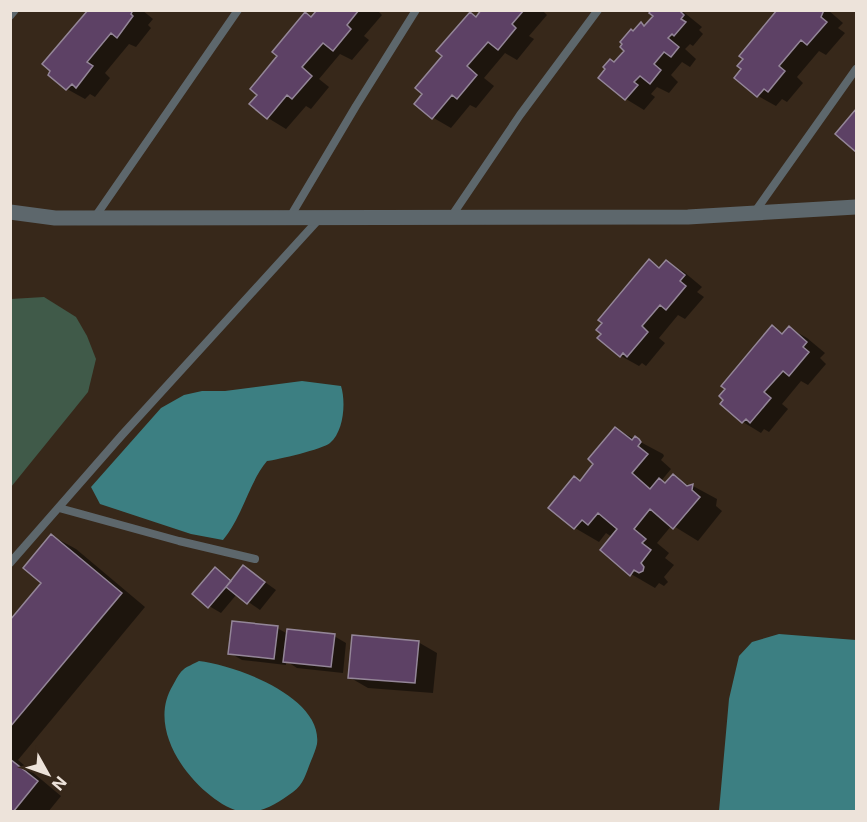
<svg xmlns="http://www.w3.org/2000/svg" width="867" height="822" font-family="Inter,sans-serif">
<rect width="100%" height="100%" fill="#37281a"/>
<path fill="#405a49" d="M44 297 76 317 87 336 96 359 88 392 11 487V299Z"/>
<path fill="#3c7f82" d="M302 381 341 386C346 402 344 431 330 443 323 449 277 460 267 461 248 484 243 516 223 540L191 534 100 504 91 487 161 408 184 395 202 391H225Z
M779 634 856 640V811H719L729 699 739 656 752 642Z
M199 661C235 665 323 697 317 744 316 749 313 756 311 761 306 773 304 784 293 792 278 803 263 813 244 812 232 811 220 803 211 796 180 772 149 724 173 685 176 680 179 673 183 670 187 666 194 664 199 661Z"/>
<path fill="#0007" d="M90 10H142L153 19 148 25 151 28 136 47 129 44 105 73 110 78 95 97 90 94 85 99 67 89Z
M319 10H377L382 15 364 36 369 40 352 60 340 54 319 79 329 87 311 109 306 106 286 129 268 118 312 18Z
M483 10H542L547 15 529 36 534 39 517 60 505 53 484 78 494 86 476 108 470 105 451 128 432 117 424 94 470 14 477 17Z
M653 10H681L702 27 699 30 703 34 693 46 690 44 685 49 696 59 690 67 682 62 671 75 678 82 669 93 657 87 651 94 655 97 644 110 626 99 600 77 626 51 634 33 645 27 655 16Z
M779 10H828L843 23 838 28 845 33 826 55 819 51 797 77 803 83 787 102 782 99 776 106 758 96Z
M856 112V150L837 134Z
M649 261 661 268 666 262 684 272 702 287 697 292 704 297 685 319 678 315 659 338 665 343 646 366 642 363 639 366 621 356 600 338Z
M772 327 784 334 789 328 807 338 825 353 820 358 826 364 808 385 801 381 782 404 788 409 769 432 764 429 761 433 743 422 722 404Z
M616 429 663 454 664 456 661 460 671 469 661 481 667 484 673 476 691 487 693 486 717 499 716 506 722 511 698 541 672 525 657 543 669 553 665 558 674 565 664 577 668 582 664 586 659 583 655 588 631 574 612 537 606 533 599 542 575 528 550 508 581 482 596 464Z
M52 536 76 549 145 607 18 760 61 796 48 812H10V622L43 583Z
M244 567 276 590 260 610 237 594 221 613 209 606 215 569 233 581Z
M277 628 288 634 334 636 346 643 343 673 297 668 286 661V665L242 660 230 653Z
M418 642 437 653 433 693 368 688 349 677Z"/>
<path fill="#5d4165" stroke="#948698" stroke-width="1.5" d="M88 10H133L131 14 133 16 117 38 111 33 87 62 93 66 76 88 72 84 66 90 48 75 50 71 42 64Z
M317 10H359L347 25 351 29 333 51 323 43 302 67 312 76 292 99 287 95 267 119 249 104 257 95 250 89 277 56 272 52 305 12 311 17Z
M481 10H524L512 24 516 28 498 50 488 42 467 66 477 75 457 99 452 95 432 119 414 104 422 94 415 88 442 56 436 51 470 12 476 17Z
M651 10H679L684 15 681 19 686 22 674 36 672 34 668 38 679 47 671 57 664 52 654 64 661 70 650 84 640 76 634 82 638 85 625 100 598 78 605 69 603 67 610 59 614 62 624 51 620 47 622 44 620 42 631 29 633 31 641 22 644 26 653 16 649 13Z
M777 10H824L821 17 827 22 807 45 801 40 779 66 785 71 768 92 764 89 757 97 734 78 741 69 737 66 743 59 739 56Z
M856 109V152L835 134Z
M649 259 659 268 666 260 685 275 680 281 686 286 666 310 660 305 642 326 648 332 627 357 623 353 620 357 597 338 601 334 596 330 602 323 598 320Z
M772 325 782 334 789 326 807 342 803 347 809 352 789 376 783 371 764 392 771 398 750 423 746 419 742 423 720 404 723 400 719 396 725 389 721 386Z
M615 427 632 440 635 436 639 439 641 442 638 446 648 454 632 473 650 489 659 478 665 483 673 474 687 486 693 484 692 490 700 497 673 529 650 509 634 529 646 539 642 543 651 550 641 563 644 567 643 571 639 573 634 570 630 576 600 550 617 529 598 513 588 525 582 520 574 529 548 508 574 476 580 481 593 464 588 459Z
M51 534 122 593 10 727V620L41 583 23 568Z
M243 565 265 582 247 604 226 587Z
M215 567 231 581 208 608 192 594Z
M232 621 278 626 274 659 228 654Z
M287 629 335 634 331 667 283 662Z
M352 635 419 641 415 683 348 678Z
M10 759 38 781 13 812H10Z"/>
<g fill="none" stroke-linecap="round" stroke-linejoin="round">
<path stroke="#5d676c" stroke-width="8" d="M10 16 15 10
M754 213 856 69
M95 217 238 10
M290 217 356 106 416 10
M451 217 520 115 598 10
M59 508 179 541 255 559
M10 563 122 435 320 218"/>
<path stroke="#5d676c" stroke-width="15" d="M10 212 55 218 688 217 856 207"/>
</g>
<rect width="867" height="822" fill="none" stroke="#ede3da" stroke-width="24"/>
<g transform="translate(48 774) rotate(130)" stroke="#37281a" stroke-width="4.5" paint-order="stroke">
<path d="M0-4.5L10 22L0 15L-10 22Z" fill="#ede3da"/>
<text y="-9" font-size="16" font-weight="bold" text-anchor="middle" fill="#ede3da">N</text>
</g>
</svg>
